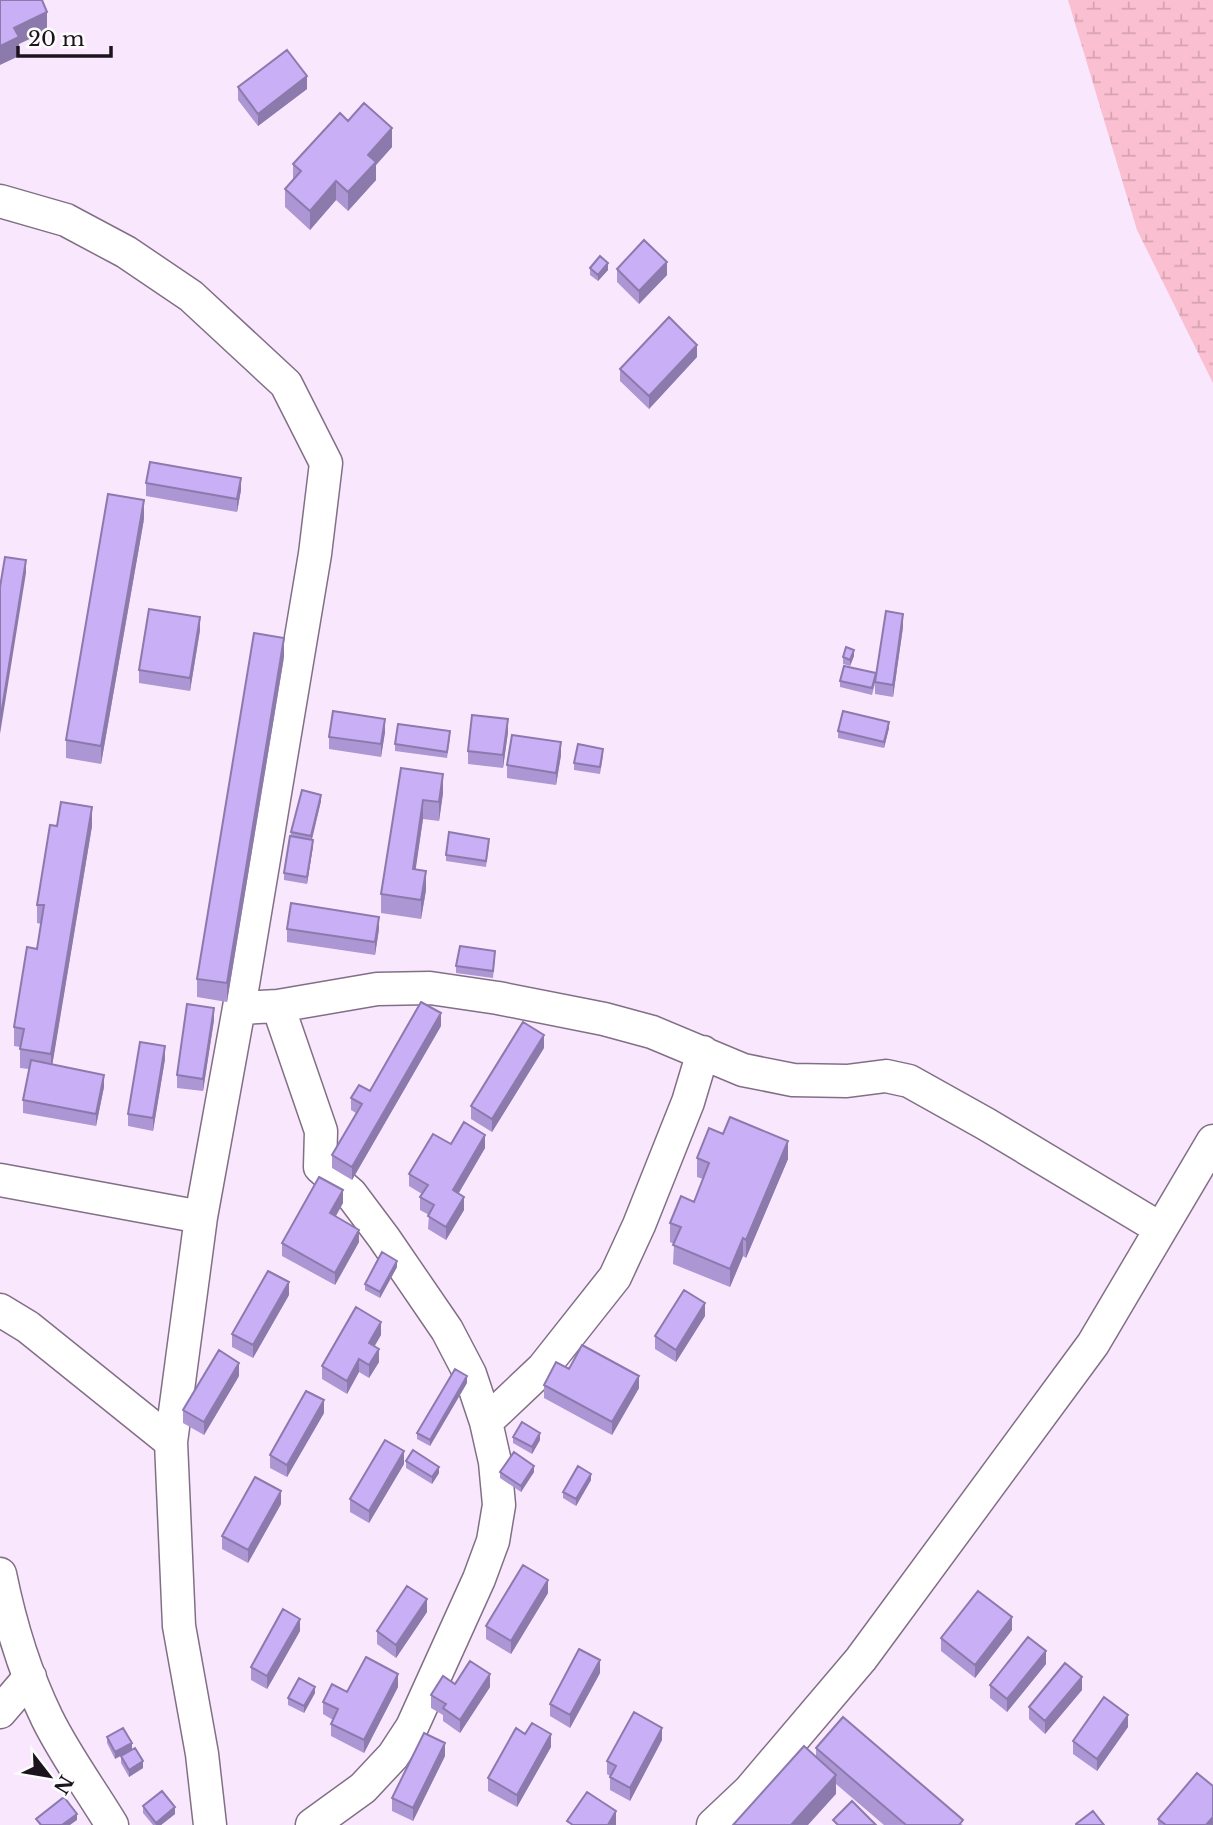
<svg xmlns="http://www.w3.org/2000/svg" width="1213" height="1825" font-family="'Libre Baskerville',serif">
<defs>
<pattern id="wetland-marsh" width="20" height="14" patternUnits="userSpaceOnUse" patternTransform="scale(1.75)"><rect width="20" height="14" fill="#fabfd0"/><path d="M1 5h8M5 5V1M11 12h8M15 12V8" fill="none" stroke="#d6a3b2"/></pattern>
</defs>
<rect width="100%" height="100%" fill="#f9e8fd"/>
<path fill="url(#wetland-marsh)" d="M1068 0H1213V383L1137 230Z"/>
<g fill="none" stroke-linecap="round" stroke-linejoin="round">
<g stroke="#826f86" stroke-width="35">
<path id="minor" d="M0 201 66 220 126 252 191 296 286 384 326 463 315 554 239 1008 201 1217 171 1442 179 1626 202 1754 210 1825
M278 1006 321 1131 320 1167 351 1194 384 1238 447 1330 470 1374 486 1422 495 1462 499 1505 493 1541 479 1579 412 1727 393 1756 363 1788 312 1825
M239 1008 278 1006 377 989 430 988 498 998 604 1019 652 1032 743 1070 793 1080 847 1081 886 1076 909 1081 986 1124 1161 1229
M0 1180 201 1217
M0 1310 28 1327 171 1442
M486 1422 543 1368 615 1277 639 1225 688 1102 703 1052
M0 1574C10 1623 25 1673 47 1718 65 1755 91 1790 112 1825
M0 1712 30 1677
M713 1825 749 1791 861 1659 1093 1344 1213 1141"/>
</g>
<use href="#minor" stroke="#fff" stroke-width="32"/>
</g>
<path fill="#ac96d4" d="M238 87 307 89 258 126 238 100Z
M348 121 392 147 376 165V180L348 211 336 200 310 230 285 207V189L293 180V164Z
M590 268 608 270 598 281 590 275Z
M617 269 667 275 639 304 617 282Z
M697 357 649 409 620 381V369Z
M146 483 241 490 237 512 146 496Z
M144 519 101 764 66 758V740Z
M903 627 893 697 875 694V684L872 695 840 687V681L876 674Z
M200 630 190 691 139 683V670Z
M854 656 850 666 843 664V657Z
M284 657 227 1002 197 997V979Z
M889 728 884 748 838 738V731Z
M385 732 381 757 329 749V737Z
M508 732 503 768 468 764V751Z
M450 738 447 758 395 751V744Z
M561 755 556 785 507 778V765Z
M603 756 600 774 574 770V763Z
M401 768 443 793 439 821 423 819 415 870 426 890 421 919 381 913V894Z
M321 801 312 840 313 846 307 884 284 880V873L291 832Z
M57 826H92L52 1065 104 1087 96 1126 23 1113V1100L29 1069 20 1068V1047L14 1046V1027L37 949 41 924 37 923V905Z
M489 845 486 867 446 861V855Z
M287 929H379L375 955 287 942Z
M495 957 493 978 456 973V966Z
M214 1020 203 1091 177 1088V1075Z
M441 1026 352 1180 332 1168V1155L356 1113 351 1110V1098L370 1091Z
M544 1048 492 1132 471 1119V1106Z
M165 1059 153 1131 128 1126V1114Z
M451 1144 485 1148 458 1194 464 1210 446 1240 428 1229 429 1215 420 1210V1197L422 1194 409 1186V1174Z
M697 1158 788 1159 746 1258 743 1256 730 1287 673 1264 674 1244 670 1242V1223L694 1202 703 1179 697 1177Z
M343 1203 336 1216 359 1242 335 1285 282 1256V1243Z
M397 1267 380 1298 365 1290V1284Z
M289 1295 253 1358 232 1347V1334Z
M705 1316 676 1362 655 1349V1336Z
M381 1335 374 1346 379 1362 369 1378 359 1372 347 1394 322 1379V1366Z
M569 1369 639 1388 612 1435 544 1398V1385Z
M239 1376 204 1435 183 1423V1410Z
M467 1383 430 1446 417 1439V1433Z
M324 1413 287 1477 270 1468V1455Z
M513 1437 540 1440 532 1454 513 1443Z
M406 1461 439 1473 432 1484 406 1468Z
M404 1464 369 1523 350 1512V1499Z
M500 1472H534L521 1492 500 1478Z
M591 1480 576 1506 563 1498V1492Z
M281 1504 248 1563 222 1549V1536Z
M548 1593 511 1654 486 1639V1626Z
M427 1612 396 1658 377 1644V1631Z
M1012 1630 975 1678 941 1651V1638Z
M300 1631 267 1689 251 1680V1667Z
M1046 1664 1007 1712 990 1698V1685Z
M600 1673 570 1728 550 1716V1704Z
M455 1684 490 1687 460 1733 443 1721V1715L431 1708V1695Z
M398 1687 364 1753 331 1736V1724L333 1720 323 1714V1702L347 1692Z
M1082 1690 1045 1734 1029 1719V1707Z
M315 1693 304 1713 288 1705V1698Z
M1128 1727 1097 1771 1073 1754V1741Z
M123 1728 115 1759 107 1743V1737Z
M525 1734 551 1747 517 1807 488 1791V1778Z
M662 1740 630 1801 610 1790V1776L607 1774V1761Z
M816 1748 963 1825H884L836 1784V1794L816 1758Z
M121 1756 143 1768 129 1777 121 1763Z
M445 1756 413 1821 392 1811V1798Z
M143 1806 175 1814 161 1825H153L143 1813Z
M1158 1819 1213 1825H1158Z"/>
<path fill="#8c7aac" d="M47 12V31L19 44V56L0 65V46L14 28Z
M307 76V89L258 126V114Z
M392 128V147L376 165V180L348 211V192L368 155Z
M336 181V200L310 230V211Z
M667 262V275L639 304V291Z
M608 263V270L598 281V275Z
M697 345V357L649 409V396Z
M241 478V490L237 512V499Z
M144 500V519L101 764V746Z
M26 560V573L0 734V721Z
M903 614V627L893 697V685Z
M200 617V630L190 691V678Z
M284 638V657L227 1002V983Z
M854 650V656L850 666V660Z
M385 719V732L381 757V744Z
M508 719V732L503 768V755Z
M889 722V728L884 748V742Z
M561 742V755L556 785V773Z
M443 774V793L439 821V802Z
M321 795V801L311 842V836Z
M423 800V819L413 888V869Z
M92 807V826L51 1073V1054Z
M313 840V846L307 884V877Z
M426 871V890L421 919V900Z
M379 917V929L375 955V942Z
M214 1008V1020L203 1091V1079Z
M441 1013V1026L352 1180V1167Z
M544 1035V1048L492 1132V1119Z
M165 1046V1059L153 1131V1118Z
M104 1075V1087L96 1126V1114Z
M485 1135V1148L453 1203V1190Z
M788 1141V1159L746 1258V1240Z
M343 1190V1203L330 1226V1213Z
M464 1197V1210L446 1240V1227Z
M359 1230V1242L335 1285V1273Z
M743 1238V1256L730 1287V1269Z
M397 1261V1267L380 1298V1292Z
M289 1282V1295L253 1358V1345Z
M705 1303V1316L676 1362V1350Z
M381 1322V1335L369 1356V1343Z
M379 1349V1362L369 1378V1365Z
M359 1359V1372L347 1394V1381Z
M239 1363V1376L204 1435V1422Z
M467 1376V1383L430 1446V1440Z
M639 1376V1388L612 1435V1422Z
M324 1400V1413L287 1477V1465Z
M540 1433V1440L532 1454V1447Z
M404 1451V1464L369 1523V1511Z
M534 1466V1472L521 1492V1486Z
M439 1467V1473L432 1484V1477Z
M591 1474V1480L576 1506V1499Z
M281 1491V1504L248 1563V1550Z
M548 1580V1593L511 1654V1641Z
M427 1599V1612L396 1658V1645Z
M1012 1617V1630L975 1678V1665Z
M300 1619V1631L267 1689V1676Z
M1046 1651V1664L1007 1712V1699Z
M600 1660V1673L570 1728V1715Z
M398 1674V1687L364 1753V1740Z
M490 1674V1687L460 1733V1720Z
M1082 1677V1690L1045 1734V1721Z
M315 1687V1693L304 1713V1706Z
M1128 1715V1727L1097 1771V1759Z
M662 1728V1740L630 1801V1788Z
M551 1734V1747L517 1807V1795Z
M132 1743V1750L115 1759V1752Z
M445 1743V1756L413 1821V1808Z
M143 1761V1768L129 1777V1770Z
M836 1775V1794L808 1825H791Z
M175 1807V1814L161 1825H156V1823Z
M616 1811V1825H608Z
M77 1814V1820L70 1825H62Z
M1213 1817V1825H1206Z"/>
<path fill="#c8aff6" stroke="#8c7aac" stroke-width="2" d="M0 0H42L47 12 14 28 19 37 0 46Z
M287 50 307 76 258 114 238 87Z
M364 103 392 128 368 155 376 162 348 192 336 181 310 211 285 189 301 171 293 164 340 113 348 121Z
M644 240 667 262 639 291 617 269Z
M600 256 608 263 598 275 590 268Z
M669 317 697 345 649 396 620 369Z
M150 462 241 478 237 499 146 483Z
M108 494 144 500 101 746 66 740Z
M5 557 26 560 0 721V587Z
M149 609 200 617 190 678 139 670Z
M886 611 903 614 893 685 875 682Z
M254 633 284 638 227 983 197 979Z
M846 647 854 650 850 660 843 657Z
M844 666 876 673 872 688 840 681Z
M333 711 385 719 381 744 329 737Z
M843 711 889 722 884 742 838 731Z
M472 715 508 719 503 755 468 751Z
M398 724 450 731 447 752 395 744Z
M512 735 561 742 556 773 507 765Z
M578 744 603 749 600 767 574 763Z
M401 768 443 774 439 802 423 800 413 869 426 871 421 900 381 894Z
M302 790 321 795 311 836 291 832Z
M61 802 92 807 51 1054 20 1049 24 1029 14 1027 27 947 37 949 44 905H37L50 825 57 826Z
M449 832 489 839 486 861 446 855Z
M290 836 313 840 307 877 284 873Z
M291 903 379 917 375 942 287 929Z
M460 946 495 951 493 971 456 966Z
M421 1002 441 1013 352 1167 332 1155 362 1104 351 1098 359 1085 370 1091Z
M187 1004 214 1008 203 1079 177 1075Z
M523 1022 544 1035 492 1119 471 1106Z
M140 1042 165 1046 153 1118 128 1114Z
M31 1060 104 1075 96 1114 23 1100Z
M730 1117 788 1141 746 1240 743 1238 730 1269 673 1245 681 1227 670 1223 681 1196 694 1202 709 1163 697 1158 709 1128 723 1134Z
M464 1122 485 1135 453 1190 464 1197 446 1227 428 1216 434 1205 420 1197 428 1185 409 1174 433 1134 451 1144Z
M319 1177 343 1190 330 1213 359 1230 335 1273 282 1243Z
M382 1252 397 1261 380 1292 365 1284Z
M268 1271 289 1282 253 1345 232 1334Z
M684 1290 705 1303 676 1350 655 1336Z
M356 1307 381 1322 369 1343 379 1349 369 1365 359 1359 347 1381 322 1366Z
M582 1345 639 1376 612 1422 544 1385 556 1362 569 1369Z
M219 1350 239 1363 204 1422 183 1410Z
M455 1369 467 1376 430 1440 417 1433Z
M306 1391 324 1400 287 1465 270 1455Z
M522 1422 540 1433 532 1447 513 1437Z
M385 1440 404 1451 369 1511 350 1499Z
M413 1450 439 1467 432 1477 406 1461Z
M514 1452 534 1466 521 1486 500 1472Z
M578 1466 591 1474 576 1499 563 1492Z
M255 1477 281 1491 248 1550 222 1536Z
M523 1565 548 1580 511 1641 486 1626Z
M407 1586 427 1599 396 1645 377 1631Z
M978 1591 1012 1617 975 1665 941 1638Z
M283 1609 300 1619 267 1676 251 1667Z
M1028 1637 1046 1651 1007 1699 990 1685Z
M579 1649 600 1660 570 1715 550 1704Z
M366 1657 398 1674 364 1740 331 1724 338 1709 323 1702 332 1684 347 1692Z
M470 1661 490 1674 460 1720 443 1708 446 1704 431 1695 443 1676 455 1684Z
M1065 1663 1082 1677 1045 1721 1029 1707Z
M299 1678 315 1687 304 1706 288 1698Z
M1104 1697 1128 1715 1097 1759 1073 1741Z
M634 1712 662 1728 630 1788 610 1777 616 1766 607 1761Z
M843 1717 963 1820 959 1825H906L816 1748Z
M532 1723 551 1734 517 1795 488 1778 516 1728 525 1734Z
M123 1728 132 1743 115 1752 107 1737Z
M424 1733 445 1743 413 1808 392 1798Z
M804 1746 836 1775 791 1825H733Z
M135 1748 143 1761 129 1770 121 1756Z
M1197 1773 1213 1786V1817L1206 1825H1166L1158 1819Z
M162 1791 175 1807 156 1823 143 1806Z
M587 1792 616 1811 608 1825H573L567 1821Z
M64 1797 77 1814 62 1825H41L36 1819Z
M852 1801 876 1825H838L833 1820Z
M1093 1811 1104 1825H1076V1824Z"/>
<g transform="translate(49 1776) rotate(121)" stroke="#fcfcfc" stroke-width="5" paint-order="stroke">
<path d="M0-5L12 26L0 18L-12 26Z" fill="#1b141d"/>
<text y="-10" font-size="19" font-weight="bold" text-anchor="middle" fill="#1b141d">N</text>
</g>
<path d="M18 46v10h93v-10" fill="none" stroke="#1b141d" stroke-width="3.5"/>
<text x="28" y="46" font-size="21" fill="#1b141d" stroke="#fcfcfc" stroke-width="5" paint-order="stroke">20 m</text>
</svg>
